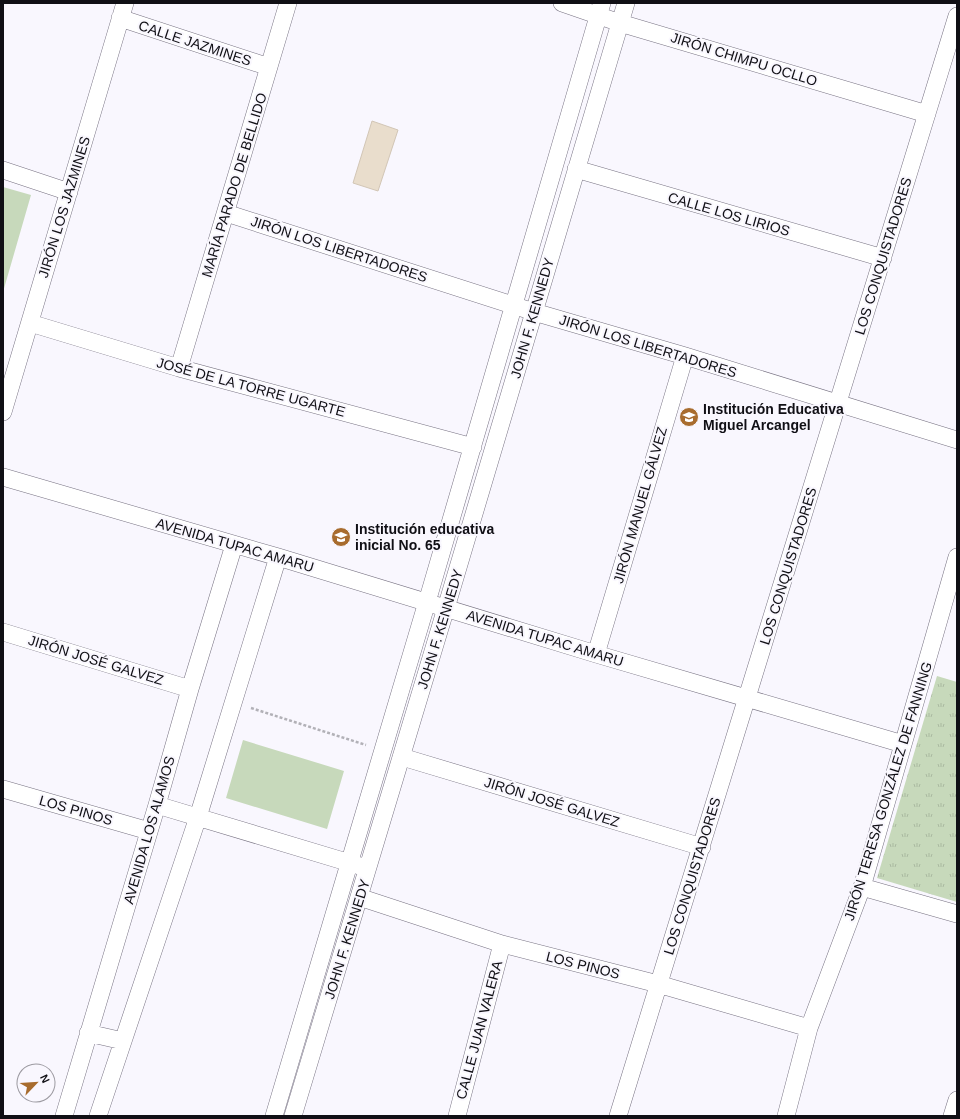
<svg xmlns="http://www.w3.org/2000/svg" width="960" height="1119" font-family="Arial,sans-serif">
<defs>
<pattern id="park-tufts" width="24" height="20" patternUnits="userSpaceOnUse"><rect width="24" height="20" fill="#c7d9bb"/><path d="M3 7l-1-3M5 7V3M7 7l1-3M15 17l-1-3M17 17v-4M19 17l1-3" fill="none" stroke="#aab9a0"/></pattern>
</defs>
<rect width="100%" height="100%" fill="#f9f7fe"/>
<path fill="#c7d9bb" d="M3 187 31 195 3 292Z
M243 740 344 771 327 829 226 798Z"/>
<path fill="url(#park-tufts)" d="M937 676 957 682V902L877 878Z"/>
<path fill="#e9ddcc" stroke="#d2c6b6" d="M372 121 398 130 378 191 353 183Z"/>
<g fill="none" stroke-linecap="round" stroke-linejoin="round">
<g stroke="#787383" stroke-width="18">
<path id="street" d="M562 3 620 23 927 114
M120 18 269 67
M576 169 883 258
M3 170 69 192
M226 213 534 312 685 356 957 440
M30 323 179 368 473 447
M179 368 288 3
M3 412 125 3
M3 477 278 557 596 654 903 744
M3 632 190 689
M596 654 685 356
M402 757 702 847
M3 789 149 831
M157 805 360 866
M862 887 957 914
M359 897 502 944 658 984 809 1028
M88 1033 123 1041
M64 1116 157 805 190 689 234 545
M98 1116 198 817 278 557
M274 1116 427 602 602 3
M293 1116 446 608 626 3
M457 1116 502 944
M618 1116 957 16
M786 1116 809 1028 862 887 957 557
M952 1116 957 1100"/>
</g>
<path stroke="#b2b1b7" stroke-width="2.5" stroke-dasharray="3 2" stroke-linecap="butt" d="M251 708 366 745"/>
<use href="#street" stroke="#fff" stroke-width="17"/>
</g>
<defs>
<g id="school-disc" transform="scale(1)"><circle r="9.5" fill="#a86c2e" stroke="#f9f7fe"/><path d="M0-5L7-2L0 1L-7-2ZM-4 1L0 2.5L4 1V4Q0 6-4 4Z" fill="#fff"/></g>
</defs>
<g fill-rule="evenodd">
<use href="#school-disc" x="689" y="417"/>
<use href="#school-disc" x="341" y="537"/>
</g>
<g text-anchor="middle" stroke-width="4" stroke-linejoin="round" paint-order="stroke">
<g font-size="14" fill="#100f15" stroke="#f9f7fe">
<text transform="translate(195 43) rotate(18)" y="5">CALLE JAZMINES</text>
<text transform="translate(744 59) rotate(17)" y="5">JIRÓN CHIMPU OCLLO</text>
<text transform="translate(234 185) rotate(-73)" y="5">MARÍA PARADO DE BELLIDO</text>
<text transform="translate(64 207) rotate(-73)" y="5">JIRÓN LOS JAZMINES</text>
<text transform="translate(729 214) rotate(16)" y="5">CALLE LOS LIRIOS</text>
<text transform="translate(339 249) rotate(18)" y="5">JIRÓN LOS LIBERTADORES</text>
<text transform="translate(883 256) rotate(-73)" y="5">LOS CONQUISTADORES</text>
<text transform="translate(532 318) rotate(-74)" y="5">JOHN F. KENNEDY</text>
<text transform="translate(648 346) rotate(17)" y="5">JIRÓN LOS LIBERTADORES</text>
<text transform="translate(251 387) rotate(15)" y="5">JOSÉ DE LA TORRE UGARTE</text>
<text transform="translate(640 505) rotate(-74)" y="5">JIRÓN MANUEL GÁLVEZ</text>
<text transform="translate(235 545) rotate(16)" y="5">AVENIDA TUPAC AMARU</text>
<text transform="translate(788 566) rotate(-73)" y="5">LOS CONQUISTADORES</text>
<text transform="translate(440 629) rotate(-73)" y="5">JOHN F. KENNEDY</text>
<text transform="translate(545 638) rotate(17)" y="5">AVENIDA TUPAC AMARU</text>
<text transform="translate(96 660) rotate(17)" y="5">JIRÓN JOSÉ GALVEZ</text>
<text transform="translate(888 791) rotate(-73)" y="5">JIRÓN TERESA GONZÁLEZ DE FANNING</text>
<text transform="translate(552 802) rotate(17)" y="5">JIRÓN JOSÉ GALVEZ</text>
<text transform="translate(76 810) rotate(16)" y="5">LOS PINOS</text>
<text transform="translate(149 830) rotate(-74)" y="5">AVENIDA LOS ALAMOS</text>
<text transform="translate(692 876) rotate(-73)" y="5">LOS CONQUISTADORES</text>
<text transform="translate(347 939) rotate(-73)" y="5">JOHN F. KENNEDY</text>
<text transform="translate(583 965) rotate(14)" y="5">LOS PINOS</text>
<text transform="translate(479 1030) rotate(-75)" y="5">CALLE JUAN VALERA</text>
</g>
<g font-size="14" font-weight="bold" fill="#100f15" stroke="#f9f7fe" text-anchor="start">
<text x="703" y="414">Institución Educativa<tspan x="703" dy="16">Miguel Arcangel</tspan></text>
<text x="355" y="534">Institución educativa<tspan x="355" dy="16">inicial No. 65</tspan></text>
</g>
</g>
<rect width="960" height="1119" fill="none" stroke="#100f15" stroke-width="8"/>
<g transform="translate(36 1083) rotate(65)"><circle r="19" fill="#f9f7fe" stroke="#9c9aa1"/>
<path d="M0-3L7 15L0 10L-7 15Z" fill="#a86c2e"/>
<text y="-6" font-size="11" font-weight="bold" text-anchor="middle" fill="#100f15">N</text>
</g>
</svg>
